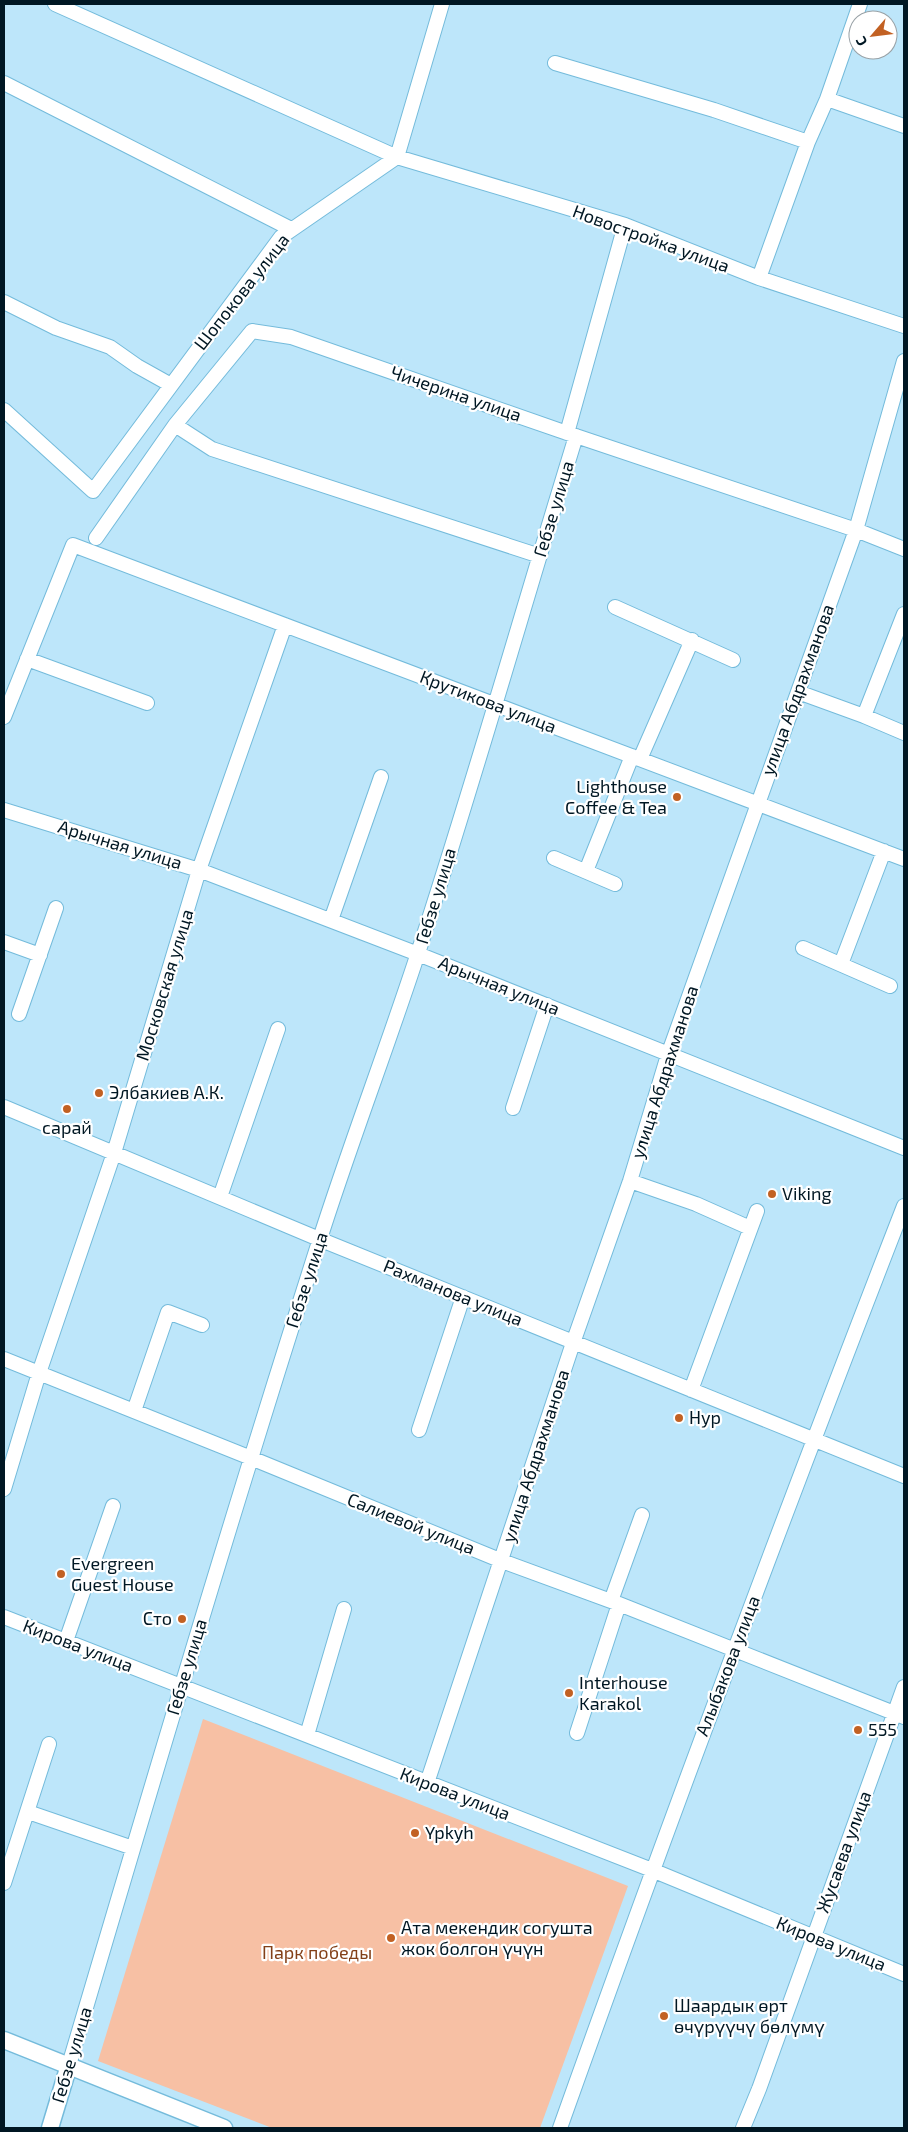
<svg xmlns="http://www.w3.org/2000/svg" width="908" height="2132" font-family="'Exo 2',sans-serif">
<rect width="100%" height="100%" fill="#bde6fa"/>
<path fill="#f7c0a4" d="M203 1719 628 1886 540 2128H272L98 2061Z"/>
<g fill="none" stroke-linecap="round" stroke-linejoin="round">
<g stroke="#74bbdb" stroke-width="16">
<path id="minor" d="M55 4 397 157 625 225 759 278 904 326
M555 63 714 110 808 142
M4 83 291 229
M827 99 904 126
M759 278 808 142 827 99 860 4
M4 302 56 328 110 347 137 366 171 385
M4 410 93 491 281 237 397 157 442 4
M175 425 212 449 540 556
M567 433 625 225
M96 538 175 425 252 331 291 337 567 433 856 530 904 549
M615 607 733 660
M27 659 147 703
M798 692 864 716 904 733
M864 716 904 614
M4 717 73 545 904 859
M640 759 692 640
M4 810 199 870 418 954 904 1148
M554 858 615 884
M586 871 632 756
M331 920 381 777
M4 942 40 955
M803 948 890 986
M841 964 884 851
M19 1014 56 908
M4 1107 319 1239 904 1476
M513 1108 547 1005
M630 1181 696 1204 750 1228
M220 1197 278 1029
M4 1359 251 1458 502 1561 619 1604 904 1717
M691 1390 757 1211
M134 1411 168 1312 202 1325
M419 1430 463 1297
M4 1489 39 1373 114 1153 199 870 285 625
M611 1601 642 1515
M4 1617 652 1870 904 1974
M66 1641 113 1506
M577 1733 619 1604
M307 1735 344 1609
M427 1783 573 1343 630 1181 668 1055 856 530 904 361
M28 1812 133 1848
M4 1883 49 1744
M69 2065C150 1791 231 1517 318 1245 349 1147 386 1051 418 953 474 782 523 608 576 436
M560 2128C670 1819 785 1512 904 1206
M743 2128 759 2089 904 1687"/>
</g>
<g stroke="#74bbdb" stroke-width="19">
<path id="major" d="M4 2040 224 2128
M50 2128 69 2065"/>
</g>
<use href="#minor" stroke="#fff" stroke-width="14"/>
<use href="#major" stroke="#fff" stroke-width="16"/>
</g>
<g fill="#c26123" stroke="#fff" stroke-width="2">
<circle cx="677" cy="797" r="5"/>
<circle cx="99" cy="1093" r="5"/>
<circle cx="67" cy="1109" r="5"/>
<circle cx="772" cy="1194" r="5"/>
<circle cx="679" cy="1418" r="5"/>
<circle cx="61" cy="1574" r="5"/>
<circle cx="182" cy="1619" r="5"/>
<circle cx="569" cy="1693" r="5"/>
<circle cx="858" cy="1730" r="5"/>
<circle cx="415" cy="1833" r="5"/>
<circle cx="391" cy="1938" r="5"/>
<circle cx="664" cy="2016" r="5"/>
</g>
<g text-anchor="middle" stroke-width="4.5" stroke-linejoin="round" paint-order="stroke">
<g font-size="18" fill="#001723" stroke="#fff">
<text transform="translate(651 239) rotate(20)" y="6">Новостройка улица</text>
<text transform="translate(242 292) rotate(-52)" y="6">Шопокова улица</text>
<text transform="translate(456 394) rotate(19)" y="6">Чичерина улица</text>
<text transform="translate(554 509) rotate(-73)" y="6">Гебзе улица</text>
<text transform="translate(798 690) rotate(-70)" y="6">улица Абдрахманова</text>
<text transform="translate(488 702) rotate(21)" y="6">Крутикова улица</text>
<text transform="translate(120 845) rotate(17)" y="6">Арычная улица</text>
<text transform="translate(436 896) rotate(-73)" y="6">Гебзе улица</text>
<text transform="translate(165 985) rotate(-73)" y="6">Московская улица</text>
<text transform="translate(499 986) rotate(22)" y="6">Арычная улица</text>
<text transform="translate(665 1072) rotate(-72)" y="6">улица Абдрахманова</text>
<text transform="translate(307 1280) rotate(-72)" y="6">Гебзе улица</text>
<text transform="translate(453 1293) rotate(22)" y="6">Рахманова улица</text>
<text transform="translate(536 1456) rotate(-72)" y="6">улица Абдрахманова</text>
<text transform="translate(411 1524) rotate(22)" y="6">Салиевой улица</text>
<text transform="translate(78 1646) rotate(21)" y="6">Кирова улица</text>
<text transform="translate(728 1666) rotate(-69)" y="6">Алыбакова улица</text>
<text transform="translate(187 1667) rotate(-73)" y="6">Гебзе улица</text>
<text transform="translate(455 1794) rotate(21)" y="6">Кирова улица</text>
<text transform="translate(844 1852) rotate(-70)" y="6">Жусаева улица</text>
<text transform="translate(831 1944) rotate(22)" y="6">Кирова улица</text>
<text transform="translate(72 2055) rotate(-73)" y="6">Гебзе улица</text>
</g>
<g font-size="18" fill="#001723" stroke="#fff" text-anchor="start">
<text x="667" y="793" text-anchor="end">Lighthouse<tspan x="667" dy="21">Coffee &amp; Tea</tspan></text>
<text x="109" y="1099">Элбакиев А.К.</text>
<text x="67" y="1134" text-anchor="middle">сарай</text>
<text x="782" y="1200">Viking</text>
<text x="689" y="1424">Нур</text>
<text x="71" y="1570">Evergreen<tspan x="71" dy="21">Guest House</tspan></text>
<text x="172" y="1625" text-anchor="end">Сто</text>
<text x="579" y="1689">Interhouse<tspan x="579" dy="21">Karakol</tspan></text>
<text x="868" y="1736">555</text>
<text x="425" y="1839">Ypkyh</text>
<text x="401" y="1934">Ата мекендик согушта<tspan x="401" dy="21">жок болгон үчүн</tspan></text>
<text x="674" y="2012">Шаардык өрт<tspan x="674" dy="21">өчүрүүчү бөлүмү</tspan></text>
</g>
<g font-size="18" fill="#834018" stroke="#fff">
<text x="317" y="1959">Парк победы</text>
</g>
</g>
<rect width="908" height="2132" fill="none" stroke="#001723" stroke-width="10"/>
<g transform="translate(873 35) rotate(242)"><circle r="24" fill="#ffffff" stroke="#99a2a7"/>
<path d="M0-4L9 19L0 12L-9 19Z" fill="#c26123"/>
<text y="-8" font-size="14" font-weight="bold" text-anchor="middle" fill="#001723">С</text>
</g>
</svg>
